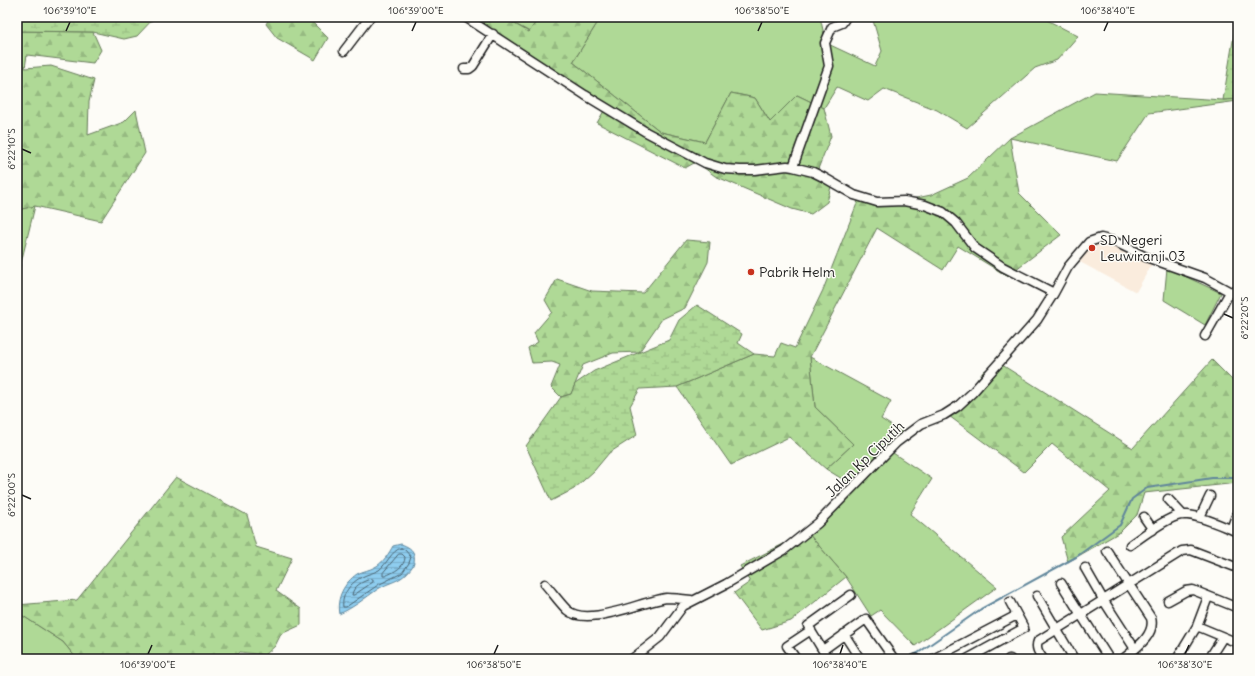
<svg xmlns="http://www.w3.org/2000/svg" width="1255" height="676" font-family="Delius,sans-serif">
<defs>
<pattern id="forest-firs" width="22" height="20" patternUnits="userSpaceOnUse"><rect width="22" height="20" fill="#afd996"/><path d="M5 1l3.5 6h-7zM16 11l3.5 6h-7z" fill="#96ba81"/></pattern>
<pattern id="wetland-marsh" width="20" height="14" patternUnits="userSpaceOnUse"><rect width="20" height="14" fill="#afd996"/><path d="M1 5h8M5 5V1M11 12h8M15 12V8" fill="none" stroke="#96ba81"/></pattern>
<pattern id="water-rules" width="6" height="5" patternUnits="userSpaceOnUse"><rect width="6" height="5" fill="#8ecdef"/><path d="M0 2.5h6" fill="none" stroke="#7aafcc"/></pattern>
</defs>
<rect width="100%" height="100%" fill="#fdfcf7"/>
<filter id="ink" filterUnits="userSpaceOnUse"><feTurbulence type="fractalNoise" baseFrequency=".025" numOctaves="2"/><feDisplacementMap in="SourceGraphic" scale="8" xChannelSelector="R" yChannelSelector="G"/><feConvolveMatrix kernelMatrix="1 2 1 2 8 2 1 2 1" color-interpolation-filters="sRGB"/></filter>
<g filter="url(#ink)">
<path fill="#faecdd" d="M1105 242 1152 264 1136 292 1078 261 1090 245Z"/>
<path fill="#afd996" stroke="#667a59" d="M502 17H539L530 32Z
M601 17H820L826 43 875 66 882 51 872 17H1041L1078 36 1057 60 1035 68 967 128 937 110 884 89 868 101 837 87 824 108 797 95 770 122 755 98 731 93 705 142 661 132 573 62Z
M1095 92 1223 100 1238 99V101L1149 113 1117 161 1010 138Z
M35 206 17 279V210Z
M1167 268 1221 293 1205 325 1164 300Z
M810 357 891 401 881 419 903 433 887 449 932 479 910 514 997 587 915 646 880 610 871 616 846 577 807 532 852 485 826 469 853 444 815 407Z
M17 612 63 642 77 659H17Z"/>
<path fill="url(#forest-firs)" stroke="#667a59" d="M270 17H307L328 38 315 60 277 38 266 24Z
M471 17H502L529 32 539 17H601L573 62 661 132 705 142 731 93 755 98 770 122 797 95 824 108 831 136 816 174 832 183 827 202 811 214 792 209 715 176 696 162 685 168 597 123 605 109Z
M17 31 93 32 101 50 93 63 27 55 25 68 51 66 94 80 89 102 88 135 124 122 136 110 145 153 101 221 35 206 17 210Z
M1010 138 1019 193 1061 235 1007 276 958 246 943 270 877 228 810 357 815 407 853 444 826 469 789 437 731 465 677 387 754 354 775 356 781 343 795 348 823 290 858 201 883 205 931 195 968 178Z
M686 240 710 242 708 262 685 308 662 319 639 352 613 353 583 365 571 394 561 397 551 387 560 365 552 362 532 363 528 348 538 342 534 333 552 312 545 300 557 279 592 291 643 293Z
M1212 360 1235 383 1238 379V483L1144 493 1137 515 1120 532 1068 562 1061 537 1110 491 1052 444 1024 472 949 416 984 371 999 363 1133 448Z
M176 477 247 515 256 547 292 558 276 591 301 609V625L281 634 275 646 265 655 240 652 233 659H77L63 642 17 612V605L77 600Z
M807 532 846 577 791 621 762 630 734 593 750 582 740 566Z"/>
<path fill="url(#wetland-marsh)" stroke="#667a59" d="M17 17H155L137 36 124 39 93 32 17 31Z
M1237 17 1238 99 1223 100Z
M697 305 742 334 738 343 754 354 677 387 640 389 630 406 637 435 609 453 594 471 574 489 551 501 526 446 561 397 571 394 575 384 594 371 669 340 679 320Z"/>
<path fill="url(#water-rules)" stroke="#60869b" d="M401 544C407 546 413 549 414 555 415 559 414 564 412 567 400 583 393 580 378 589 365 598 353 608 339 614 336 598 344 583 357 574 363 571 370 570 375 567 383 563 389 553 393 546Z"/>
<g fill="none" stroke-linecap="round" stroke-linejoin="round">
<path stroke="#4a6370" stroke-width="1" d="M401 548 405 550 411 557 409 563 402 573 378 585 346 607H343C341 595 351 582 362 577 367 574 374 573 379 570 387 564 391 551 401 548Z
M399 554H402L405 557C405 567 394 572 385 576H383V573Z
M371 579H373V582L354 595H352C353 586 363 581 371 579Z"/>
<path stroke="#60869b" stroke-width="2" d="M904 659 918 653 981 609 1076 557 1120 525 1132 499 1147 488 1212 478H1238"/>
<g stroke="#1c1c1c" stroke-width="11">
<path id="minor" d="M465 17 585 95 646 132 705 163 725 169 740 170H755L787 166 793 167 813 172 823 177 854 195 877 202 904 201 925 205 943 212 956 223 975 248 1003 267 1054 293
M344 51 370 17
M464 69H469L473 66 493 34
M793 167 829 66 825 43 832 27 842 23 846 17
M1205 336 1230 292
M1168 499 1183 515
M1144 517 1153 530
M1200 517 1210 496
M1231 529 1238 511
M1130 545C1143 536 1167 517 1181 515 1196 513 1224 527 1238 532
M1107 551 1151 618C1156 635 1135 649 1123 659
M1085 568 1104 601 1135 649
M1061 583 1109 659
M545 584C552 592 559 602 567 610 587 628 642 601 667 598 675 598 683 599 691 600
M1037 596 1074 659
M1168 601 1186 591 1193 590 1238 608
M1197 626 1238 643
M844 634 860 659
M823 650 866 619 894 659
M632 659 660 637 683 606 726 584 784 550 818 523 897 442 921 424 944 415 958 406 972 393 1037 320 1054 293 1068 267 1089 242 1101 238 1113 241 1146 257 1205 278 1238 296
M796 659 787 646 811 630
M828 659 808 626 851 595
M915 659H917
M933 659 1017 615
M967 659 1024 628 1010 602
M1009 659H1010
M1043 659C1039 653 1035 648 1038 641L1182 551 1191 550 1238 568
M1177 659 1197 626 1208 597
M1209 659 1223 637"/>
</g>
<use href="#minor" stroke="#fdfcf7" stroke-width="8"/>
</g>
</g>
<path fill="none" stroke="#1c1c1c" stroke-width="1.5" d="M66 31 70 22M412 31 416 22M758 31 762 22M1104 31 1108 22M22 149 31 153M1224 314 1233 318M22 495 31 499M148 654 152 645M494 654 498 645M840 654 843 645M1185 654 1189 645"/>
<g fill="#c8321e" stroke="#fdfcf7" stroke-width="1.5">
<circle cx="1092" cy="248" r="4"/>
<circle cx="751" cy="272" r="4"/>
</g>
<g text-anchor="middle" stroke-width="3" stroke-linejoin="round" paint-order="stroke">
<g font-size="14" fill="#1c1c1c" stroke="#fdfcf7" text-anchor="start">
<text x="1100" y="245">SD Negeri<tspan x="1100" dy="16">Leuwiranji 03</tspan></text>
<text x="759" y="277">Pabrik Helm</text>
</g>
<g font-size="14" fill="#1c1c1c" stroke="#fdfcf7">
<text transform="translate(865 459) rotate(-44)" y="5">Jalan Kp Ciputih</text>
</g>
</g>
<rect width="1255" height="676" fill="none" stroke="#fdfcf7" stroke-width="44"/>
<rect x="22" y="22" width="1211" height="632" fill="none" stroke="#1c1c1c" stroke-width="1.5"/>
<g font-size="10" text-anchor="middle" fill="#1c1c1c">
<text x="70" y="14">106°39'10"E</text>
<text x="416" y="14">106°39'00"E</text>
<text x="762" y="14">106°38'50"E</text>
<text x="1108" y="14">106°38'40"E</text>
<text transform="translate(11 149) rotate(-90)" y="4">6°22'10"S</text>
<text transform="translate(1244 318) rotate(-90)" y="4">6°22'20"S</text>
<text transform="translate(11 495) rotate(-90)" y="4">6°22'00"S</text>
<text x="148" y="668">106°39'00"E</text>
<text x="494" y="668">106°38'50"E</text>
<text x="840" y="668">106°38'40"E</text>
<text x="1185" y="668">106°38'30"E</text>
</g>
</svg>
